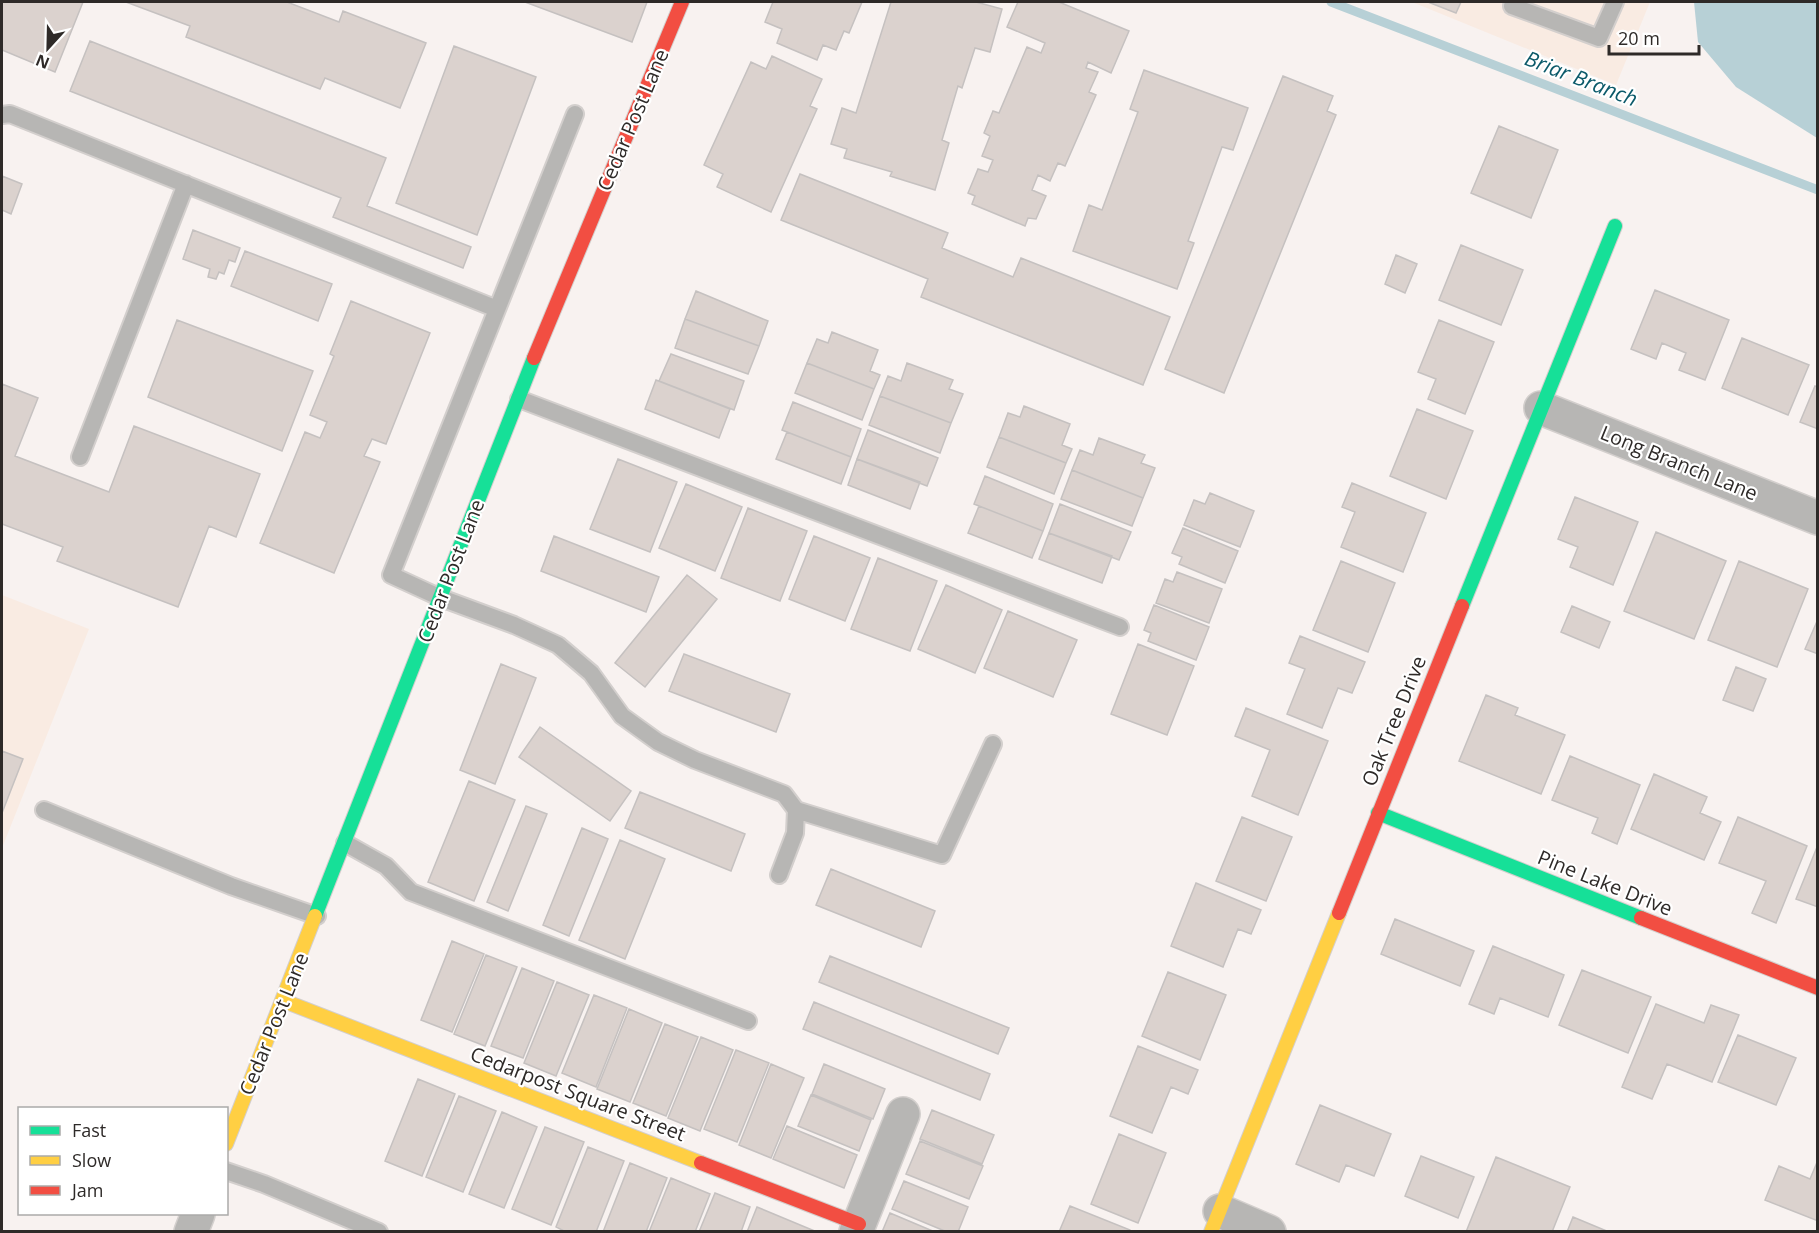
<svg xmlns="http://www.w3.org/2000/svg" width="1819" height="1233" font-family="'Open Sans',sans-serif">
<rect width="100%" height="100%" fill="#f8f2f0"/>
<path fill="#f9ebe2" d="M1412 2H1650L1616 85Z
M2 595 89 629 2 848Z"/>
<path fill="#b7d0d6" d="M1694 2H1817V138L1736 87 1698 42Z"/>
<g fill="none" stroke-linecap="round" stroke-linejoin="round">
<path stroke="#b7d0d6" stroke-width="9" d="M1331 2 1818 190"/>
</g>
<path fill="#dbd2ce" stroke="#c5c1c0" stroke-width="1.5" d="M2 2H83L55 72 2 50Z
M126 2H287L339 22 343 11 426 43 400 108 325 78 320 89 186 37 190 26Z
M525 2H647L632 42Z
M773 2H862L849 33 844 31 836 50 823 45 817 60 777 43 782 29 765 22Z
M891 2H976L1002 9 990 52 975 48 962 88 958 86 942 140 949 143 935 190 890 176 892 172 844 158 847 149 831 144 842 108 856 113Z
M1018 2H1059L1129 31 1111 73 1088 62 1086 68 1098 72 1089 92 1096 95 1065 166 1058 163 1050 181 1038 175 1032 190 1046 196 1036 219 1028 218 1025 226 972 204 975 196 968 193 978 169 988 172 993 160 982 156 990 136 984 133 993 111 999 113 1027 47 1041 53 1045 43 1007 27Z
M1428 2H1461L1456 13Z
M90 41 386 158 367 206 471 247 463 268 333 217 341 198 70 91Z
M454 46 536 77 477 235 396 203Z
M772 56 822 79 810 106 817 109 771 212 717 187 723 174 704 165 751 62 766 69Z
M1144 70 1248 108 1233 150 1222 147 1188 241 1194 243 1177 289 1073 251 1089 205 1102 210 1138 112 1130 109Z
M1283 76 1333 96 1327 111 1336 115 1224 393 1165 369Z
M1499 126 1558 150 1531 218 1471 193Z
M800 174 948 233 942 248 1013 277 1021 258 1170 317 1143 385 921 297 928 279 781 220Z
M2 176 22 184 11 214 2 210Z
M193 230 240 248 235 262 229 260 224 274 219 272 216 279 208 277 210 269 183 259Z
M1461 245 1523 270 1501 325 1439 300Z
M245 251 332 284 318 321 231 286Z
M1396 255 1417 264 1405 293 1385 284Z
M1655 290 1729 320 1705 380 1679 370 1686 353 1662 343 1656 359 1631 349Z
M696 291 768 321 759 346 685 319Z
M351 301 430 333 386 444 372 439 364 456 380 462 334 573 260 543 305 432 320 438 327 422 310 415 334 356 330 354Z
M685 319 759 346 748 374 675 348Z
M177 320 313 371 282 451 148 397Z
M1439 320 1494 342 1465 414 1428 399 1436 379 1418 372Z
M832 332 878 350 870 371 880 375 874 389 807 363 817 339 828 343Z
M1742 338 1809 365 1788 415 1722 388Z
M671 354 744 381 734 410 659 381Z
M807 363 874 389 862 420 795 393Z
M907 363 953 380 949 389 963 394 951 423 880 396 888 376 901 381Z
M656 380 730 409 719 438 645 409Z
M2 384 38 398 15 456 109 492 134 426 260 474 236 537 209 526 178 607 57 561 63 547 2 524Z
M1815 386 1818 387V429L1800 422Z
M880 396 951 423 940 453 869 425Z
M793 402 861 429 851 457 782 430Z
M1024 406 1070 424 1062 445 1072 449 1066 463 999 437 1008 413 1020 417Z
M1417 409 1473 431 1446 499 1390 476Z
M868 430 938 458 927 486 857 459Z
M787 432 851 457 841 484 776 459Z
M999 437 1066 463 1054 494 987 467Z
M1099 438 1145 455 1141 463 1155 468 1143 498 1072 470 1080 450 1093 455Z
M618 459 677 482 650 552 590 529Z
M857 459 920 482 910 509 848 485Z
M1072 470 1143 498 1132 526 1061 499Z
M985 476 1053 504 1043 531 974 504Z
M1352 483 1426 513 1403 572 1341 547 1355 512 1342 507Z
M686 484 742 507 715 571 659 548Z
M1210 493 1254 511 1240 547 1184 525 1194 500 1205 504Z
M1575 497 1638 522 1613 585 1570 567 1578 547 1558 539Z
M1060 504 1131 532 1119 560 1049 533Z
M979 506 1043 531 1032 558 968 533Z
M748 508 807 531 780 601 721 578Z
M1183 528 1238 551 1225 583 1179 564 1182 557 1172 553Z
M1656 532 1726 561 1694 639 1624 611Z
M1049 533 1112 556 1102 583 1039 559Z
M554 536 659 577 646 612 541 571Z
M814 536 870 558 845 621 789 599Z
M878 558 937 581 910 651 851 629Z
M1341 561 1395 583 1368 652 1313 630Z
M1739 561 1808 589 1777 667 1708 640Z
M1177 572 1222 589 1209 623 1156 603 1165 579 1173 582Z
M687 575 717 599 645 687 615 663Z
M946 585 1002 610 975 673 918 649Z
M1154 605 1209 627 1196 660 1148 641 1151 633 1144 630Z
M1572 606 1610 622 1599 648 1561 632Z
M1008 611 1077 640 1053 697 984 668Z
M1818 619V654L1805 649Z
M1300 636 1365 662 1352 693 1338 688 1322 728 1287 714 1305 669 1289 663Z
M1138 644 1194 666 1167 735 1111 714Z
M684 654 790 694 776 732 669 691Z
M501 664 536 678 495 784 460 770Z
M1736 667 1766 679 1753 711 1723 700Z
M1486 695 1518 708 1515 715 1565 735 1541 794 1459 761Z
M1246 708 1328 741 1298 815 1252 796 1270 750 1235 736Z
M540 727 631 791 610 821 519 757Z
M2 751 23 759 2 813Z
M1570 756 1640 785 1617 844 1592 833 1598 818 1552 800Z
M1654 774 1707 797 1700 813 1721 822 1704 860 1631 829Z
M469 781 515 800 474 901 428 882Z
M640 792 745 834 731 871 625 828Z
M526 806 547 814 508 911 487 902Z
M1242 817 1292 837 1266 901 1216 881Z
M1738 817 1807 846 1776 923 1752 913 1766 881 1719 863Z
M582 828 608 839 569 936 543 925Z
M620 840 665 859 625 959 579 940Z
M1817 847 1818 848V907L1796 899Z
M831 869 935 911 921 947 816 905Z
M1196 883 1261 910 1251 934 1238 929 1223 967 1171 946Z
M1395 919 1474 951 1460 986 1381 954Z
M452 941 484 954 452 1032 421 1020Z
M1493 946 1564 975 1548 1017 1500 998 1494 1014 1469 1004Z
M486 955 517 967 485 1046 454 1034Z
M830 956 1009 1028 998 1054 819 982Z
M522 968 554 981 523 1058 491 1046Z
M1582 970 1651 997 1628 1053 1559 1025Z
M1168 972 1226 995 1200 1060 1142 1036Z
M557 982 589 995 556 1076 524 1063Z
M594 995 627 1008 596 1087 562 1073Z
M814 1002 990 1074 980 1100 803 1029Z
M1656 1004 1704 1023 1711 1005 1739 1015 1712 1082 1667 1064 1652 1099 1622 1087Z
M629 1009 662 1023 630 1102 597 1089Z
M665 1024 698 1037 666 1116 633 1103Z
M1738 1035 1796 1058 1776 1105 1718 1082Z
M701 1037 733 1050 700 1131 668 1118Z
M1138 1046 1198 1070 1188 1094 1171 1087 1152 1133 1110 1116Z
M736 1050 769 1063 737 1142 704 1129Z
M771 1064 804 1078 771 1158 739 1145Z
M824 1064 885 1089 873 1119 812 1094Z
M418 1079 455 1094 422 1176 385 1161Z
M811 1095 871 1120 859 1151 798 1126Z
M459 1096 496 1111 463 1192 426 1177Z
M1320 1105 1391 1134 1374 1176 1346 1165 1339 1182 1296 1164Z
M932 1110 994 1135 982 1164 920 1139Z
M502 1112 537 1127 504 1208 469 1194Z
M787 1126 857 1155 844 1188 773 1159Z
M545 1127 584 1142 551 1225 512 1209Z
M1119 1134 1166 1153 1138 1223 1091 1204Z
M920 1141 983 1166 969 1199 906 1174Z
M588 1147 624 1161 596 1232H566L556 1227Z
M1421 1156 1474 1177 1458 1218 1405 1196Z
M1496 1157 1570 1187 1552 1232H1466Z
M1818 1160V1221L1765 1200 1779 1166 1810 1179Z
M630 1163 667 1178 646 1232H603Z
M671 1178 710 1194 695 1232H649Z
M904 1181 968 1207 958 1232H947L892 1209Z
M715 1193 750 1207 741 1232H699Z
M1070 1206 1130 1230V1232H1059Z
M757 1207 817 1232H747Z
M890 1213 935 1232H882Z
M1573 1217 1609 1232H1567Z"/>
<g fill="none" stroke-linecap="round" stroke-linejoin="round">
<g stroke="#d3cfcd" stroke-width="20">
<path id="lane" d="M1514 2 1512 6 1599 38 1615 2
M575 114 391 575 441 598 514 625 558 645 591 673 622 716 658 742 695 760 784 794 796 810 795 833 779 875
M2 115 10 114 497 309
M519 399 1120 627
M80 457 186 184
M44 810 231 886 317 916
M796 810 942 855 993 744
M345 843 386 866 411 892 748 1021
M226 1171 264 1184 379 1232"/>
</g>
<g stroke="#d3cfcd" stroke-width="36">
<path id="street" d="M1541 408 1818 518
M1220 1211 1269 1232
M191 1232 198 1214
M856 1232 903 1114"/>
</g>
<g stroke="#d3cfcd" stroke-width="16">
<path id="fast" d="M1462 606 1615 226
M1378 813 1641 918
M315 916 534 358"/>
</g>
<g stroke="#d3cfcd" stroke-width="16">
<path id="slow" d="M284 1001 701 1163
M226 1144 315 916
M1211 1232 1339 913"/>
</g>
<g stroke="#d3cfcd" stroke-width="16">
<path id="jam" d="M534 358 682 2
M1339 913 1462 606
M1641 918 1818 988
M701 1163 859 1224"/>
</g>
<use href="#lane" stroke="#b7b6b4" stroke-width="16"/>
<use href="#street" stroke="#b7b6b4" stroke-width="33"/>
<use href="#fast" stroke="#16e098" stroke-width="14"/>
<use href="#slow" stroke="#ffcf43" stroke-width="14"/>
<use href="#jam" stroke="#f24e42" stroke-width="14"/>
</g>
<g text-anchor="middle" stroke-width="4.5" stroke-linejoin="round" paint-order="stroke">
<g font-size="20" fill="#2e2a28" stroke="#fff">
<text transform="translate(633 120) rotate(-67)" y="7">Cedar Post Lane</text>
<text transform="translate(1679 463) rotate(22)" y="7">Long Branch Lane</text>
<text transform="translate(451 571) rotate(-69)" y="7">Cedar Post Lane</text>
<text transform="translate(1394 721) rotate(-68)" y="7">Oak Tree Drive</text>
<text transform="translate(1605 883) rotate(22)" y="7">Pine Lake Drive</text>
<text transform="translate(274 1024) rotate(-68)" y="7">Cedar Post Lane</text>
<text transform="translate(578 1094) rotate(21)" y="7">Cedarpost Square Street</text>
</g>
<g font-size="21" font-style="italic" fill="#0c5a6a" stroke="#fff">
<text transform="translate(1581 79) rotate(21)" y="7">Briar Branch</text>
</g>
</g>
<rect width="1819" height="1233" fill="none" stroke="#2e2a28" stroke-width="6"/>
<rect x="18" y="1107" width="210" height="108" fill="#ffffff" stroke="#abaaa9" stroke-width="1.5"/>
<rect x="30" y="1126" width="30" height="9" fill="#16e098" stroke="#abaaa9" stroke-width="1.5"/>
<text x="72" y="1137" font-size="18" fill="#2e2a28">Fast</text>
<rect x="30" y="1156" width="30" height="9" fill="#ffcf43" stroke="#abaaa9" stroke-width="1.5"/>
<text x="72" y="1167" font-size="18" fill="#2e2a28">Slow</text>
<rect x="30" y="1186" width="30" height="9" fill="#f24e42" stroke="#abaaa9" stroke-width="1.5"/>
<text x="72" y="1197" font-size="18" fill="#2e2a28">Jam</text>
<g transform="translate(48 48) rotate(202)" stroke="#ffffff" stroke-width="4.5" paint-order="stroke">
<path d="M0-4.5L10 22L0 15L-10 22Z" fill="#2e2a28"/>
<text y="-9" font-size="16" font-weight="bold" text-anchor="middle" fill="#2e2a28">N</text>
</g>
<path d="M1609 45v9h90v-9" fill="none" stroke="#2e2a28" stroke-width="3"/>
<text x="1618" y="45" font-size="18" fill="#2e2a28" stroke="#ffffff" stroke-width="4.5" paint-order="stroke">20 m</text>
</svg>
